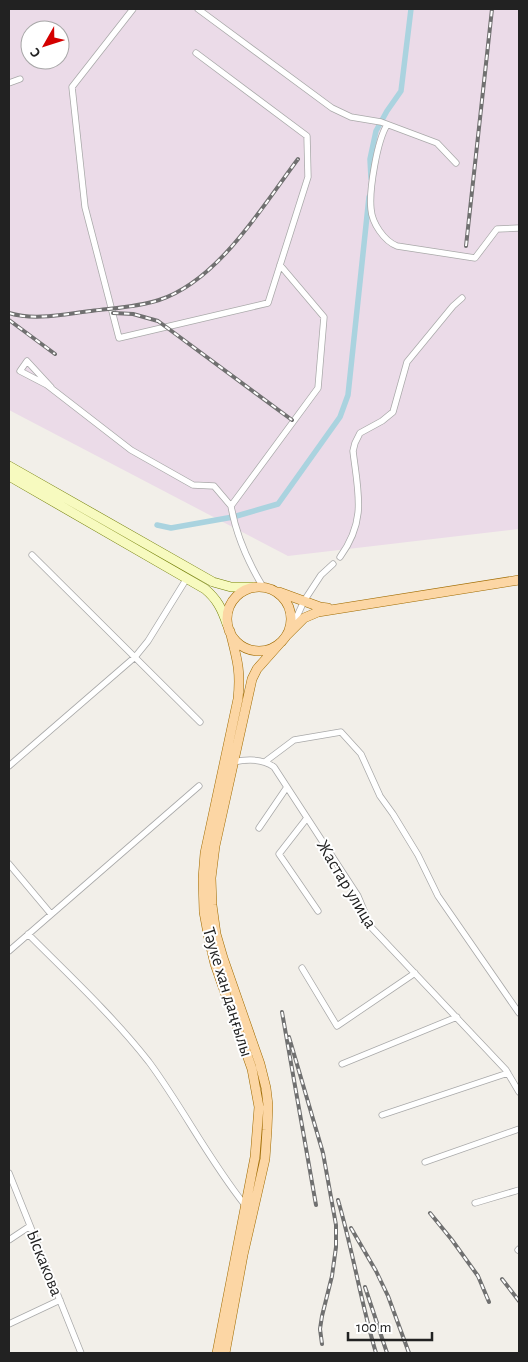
<svg xmlns="http://www.w3.org/2000/svg" width="528" height="1362" font-family="'Alegreya Sans',sans-serif">
<rect width="100%" height="100%" fill="#f2efe9"/>
<path fill="#ebdbe8" fill-rule="evenodd" d="M9 9H519V529L288 556 9 410ZM30 30H60V60H30Z"/>
<g fill="none" stroke-linecap="round" stroke-linejoin="round">
<path stroke="#aad3df" stroke-width="5.5" d="M371 178 370 159 376 131 387 111 401 91 411 9
M157 525 171 528 233 517 278 504 340 417 348 395 369 197"/>
<g stroke="#a9a9a9" stroke-width="7">
<path id="minor" d="M133 9 72 87 85 207 119 338 268 303 308 177 307 136 196 53
M198 9 332 108 351 117 381 122 437 143 456 163
M9 83 20 79
M387 125C377 141 369 190 371 209 372 223 384 241 397 246L475 258 497 229 519 228
M51 387 27 361 20 371 47 385 131 450 193 485 214 486 231 506
M32 555 200 722
M340 557C367 520 358 493 353 451L355 443 360 433 382 421 393 412 407 362 453 306 462 298
M263 587C248 562 236 535 231 506L318 388 324 317 280 265
M293 625 304 601 321 575 333 564
M266 761 294 740 341 732 361 754 380 796 393 814 418 855 438 896 519 1013
M233 762C247 759 262 758 274 767L358 896 371 927 506 1070 519 1092
M9 766 135 657 148 641 187 578
M307 818 279 854 318 911
M259 828 287 787
M9 864 51 914
M28 934C69 975 113 1016 149 1062 183 1108 209 1160 245 1205
M9 951 199 786
M302 968 337 1026 415 973
M342 1064 457 1017
M382 1115 508 1073
M425 1162 519 1129
M9 1173 81 1353
M475 1203 519 1190
M9 1240 30 1226
M518 1250 519 1249
M9 1324 60 1300"/>
</g>
<g stroke="#707d05" stroke-width="10">
<path id="secondary" d="M9 466 213 582 231 587H254
M9 476 205 589C217 599 222 609 227 624"/>
</g>
<g stroke="#a06b00" stroke-width="10">
<path id="primary" d="M227 619a32 32 0 1 1 64 0a32 32 0 1 1-64 0Z
M279 592 320 607 328 608
M286 636 304 618 318 612 519 580
M217 1353 255 1157 259 1107 252 1069 215 964 209 939 204 912 203 878 205 853 238 699C241 670 237 659 230 631
M225 1353 243 1255 265 1159 267 1130 268 1105 266 1088 260 1064 223 958 216 934 212 905 211 878 215 846 252 679 257 669 281 642"/>
</g>
<use href="#minor" stroke="#fff" stroke-width="5.5"/>
<use href="#secondary" stroke="#f7fabf" stroke-width="9"/>
<use href="#primary" stroke="#fcd6a4" stroke-width="9"/>
<g stroke="#707070" stroke-width="4">
<path id="rail" d="M466 246 492 9
M9 313C35 321 65 314 91 311 114 308 138 307 159 300 218 281 262 207 298 159
M113 313 133 314 158 321 292 420
M9 320 55 354
M282 1012 316 1205
M289 1037 323 1153 336 1225V1247L332 1276 322 1316 320 1329 322 1344
M338 1200C353 1251 361 1303 376 1353
M430 1213 452 1240 478 1276 489 1302
M351 1228 376 1271 388 1296 409 1353
M502 1279 519 1301
M365 1287 387 1353"/>
</g>
<use href="#rail" stroke="#fff" stroke-width="2" stroke-dasharray="5.5" stroke-linecap="butt"/>
</g>
<g text-anchor="middle" stroke-width="4" stroke-linejoin="round" paint-order="stroke">
<g font-size="18" fill="#222" stroke="#fff">
<text transform="translate(347 884) rotate(59)" y="6">Жастар улица</text>
<text transform="translate(228 992) rotate(73)" y="6">Тәуке хан даңғылы</text>
<text transform="translate(45 1263) rotate(68)" y="6">Ыскакова</text>
</g>
</g>
<rect width="528" height="1362" fill="none" stroke="#222222" stroke-width="20"/>
<g transform="translate(45 45) rotate(231)"><circle r="24" fill="#ffffff" stroke="#a7a7a7"/>
<path d="M0-4L9 19L0 12L-9 19Z" fill="#d40000"/>
<text y="-8" font-size="14" font-weight="bold" text-anchor="middle" fill="#222222">С</text>
</g>
<path d="M348 1332v8h84v-8" fill="none" stroke="#222222" stroke-width="2.5"/>
<text x="356" y="1332" font-size="15" fill="#222222" stroke="#ffffff" stroke-width="4" paint-order="stroke">100 m</text>
</svg>
